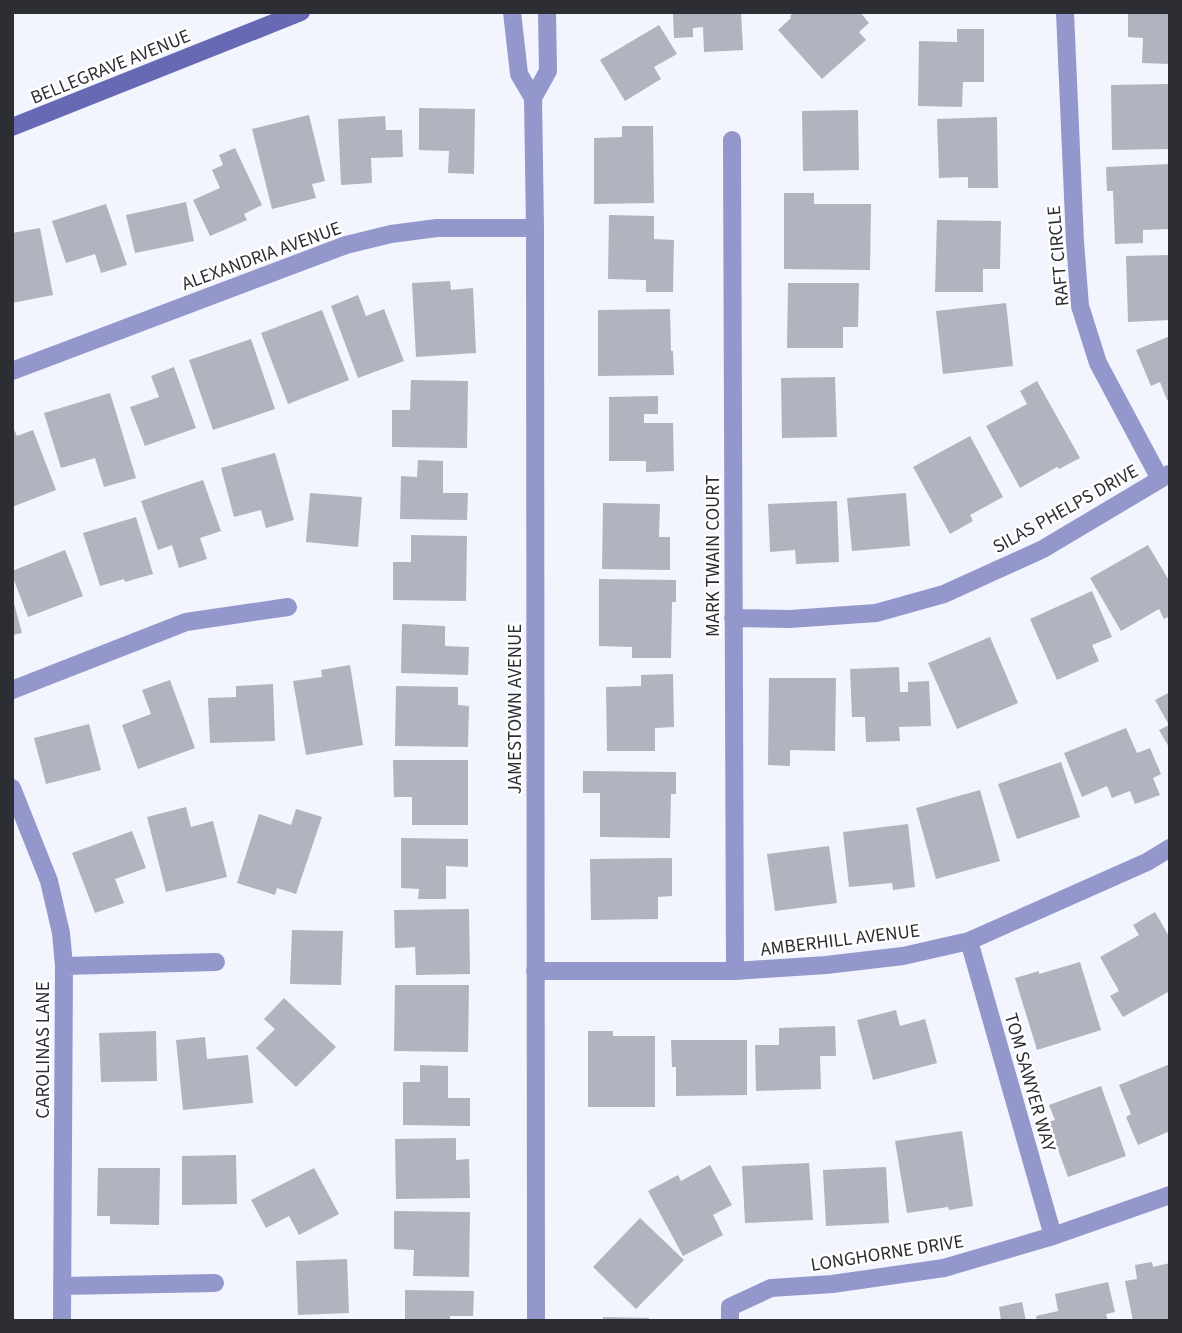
<svg xmlns="http://www.w3.org/2000/svg" width="1182" height="1333" font-family="'Source Sans 3',sans-serif">
<rect width="100%" height="100%" fill="#f2f4fe"/>
<path fill="#b1b3bf" d="M673 12H741L743 50 704 52 703 27 693 28V37L674 38Z
M794 12H860L869 23 859 32 866 40 822 79 778 30 791 18 790 16Z
M1128 12H1170V64L1142 63 1143 38 1128 37Z
M659 25 677 54 654 67 661 79 625 101 600 60Z
M957 29H984V82H963L962 107 918 106 919 41 957 42Z
M1168 84 1169 149 1112 150 1111 85Z
M419 108 475 109 474 174 448 173 449 151 419 150Z
M858 110 859 170 803 171 802 111Z
M309 115 325 181 312 184 316 198 272 209 252 129Z
M385 116 386 130H402L403 157 371 158 372 183 341 185 338 119Z
M997 117 998 188H968V177L939 178 937 119Z
M622 126H653L654 203 594 204V138L622 137Z
M235 148 262 205 244 214 247 220 210 236 193 200 220 188 212 170 223 165 219 155Z
M1170 164V229L1143 230V243L1115 244 1113 191H1107L1106 167Z
M784 193H814V204H871L870 270 784 269Z
M186 202 194 241 135 253 126 215Z
M106 204 127 265 101 273 95 254 66 263 52 221Z
M609 215 654 216V239L674 240 673 292H646V280L608 279Z
M937 220 1001 221 1000 269H983V292H935Z
M40 228 53 295 12 303V233Z
M1170 255V320L1128 322 1126 256Z
M450 281 451 290 473 288 476 353 416 357 412 283Z
M788 283H859L858 327H843V348H787Z
M358 295 366 316 384 309 404 361 358 378 331 306Z
M1006 303 1013 366 943 374 936 311Z
M670 309 671 351H673L674 375 598 376V310Z
M322 310 349 380 288 404 261 333Z
M1170 336V399L1167 400 1160 382 1151 386 1136 350Z
M251 339 275 409 213 430 189 360Z
M174 367 196 428 145 446 130 407 159 397 151 376Z
M835 377 837 437 782 438 781 378Z
M411 380 468 381 467 448 392 447V410H410Z
M1037 381 1080 458 1059 469 1057 467 1020 488 986 426 1027 404 1020 391Z
M110 393 136 478 104 487 95 458 61 468 44 413Z
M658 396V414H644V423H673L674 471 646 472V461H609V397Z
M12 425 17 436 33 430 56 490 12 507Z
M970 436 1003 497 970 515 973 521 950 534 913 467Z
M275 453 294 520 266 528 261 510 234 517 221 468Z
M418 460 443 461V493H468L467 520 400 519 401 476 417 477Z
M203 480 221 531 200 538 207 559 179 568 172 545 158 550 141 501Z
M310 493 362 497 358 547 306 542Z
M906 493 910 546 852 551 847 498Z
M837 501 839 562 796 564 795 550 770 552 768 504Z
M603 503 660 504 659 537H670V570L602 569Z
M136 517 153 574 125 582 124 579 100 586 83 533Z
M411 535 467 536 466 601 393 600V562H411Z
M1148 545 1170 582V616L1164 619 1159 609 1121 631 1090 578Z
M65 550 83 596 28 617 12 575V571Z
M599 579 676 580V602H672L671 658H632V647L599 646Z
M1092 591 1112 637 1092 645 1099 661 1057 680 1030 619Z
M12 596 22 633 12 635Z
M402 624 445 626V646L469 647 468 675 401 673Z
M990 637 1018 703 957 729 928 663Z
M350 665 363 745 306 755 293 681 322 677 321 670Z
M899 667 900 692H908V682L929 681 931 726 899 727 900 741 866 742 865 717H852L850 669Z
M673 674 674 727 655 728V751H607L606 687 641 686V675Z
M769 678H836L835 751 790 750V766L768 765Z
M170 680 195 748 138 769 122 725 151 714 142 690Z
M273 684 275 741 210 743 208 698 236 697V686Z
M396 686 458 687V705L469 706 468 747 395 746Z
M1170 692V749L1159 730 1169 725 1155 700Z
M89 724 101 770 46 784 34 738Z
M1126 728 1137 753 1150 748 1161 774 1153 778 1160 795 1135 804 1130 791 1112 798 1107 786 1082 797 1064 753Z
M393 760H468V825H412V797H394Z
M1061 762 1080 817 1017 839 998 784Z
M583 771 676 772V794H671L670 838 600 837V793H583Z
M980 790 1000 861 936 879 916 808Z
M186 807 191 827 213 821 227 877 166 892 147 817Z
M296 809 322 817 296 894 277 888 275 895 237 883 259 814 291 825Z
M908 824 915 887 893 890 892 883 849 887 843 832Z
M132 831 146 868 115 879 124 903 95 913 72 853Z
M401 838 468 839V867L446 866V899H418L419 889 401 888Z
M829 846 837 903 775 911 767 854Z
M672 858V896L658 897V919L591 920 590 859Z
M469 909 470 974 416 975 415 947 395 948 394 910Z
M1155 912 1170 938V991L1123 1017 1110 996 1119 991 1100 957 1139 935 1133 925Z
M292 930 343 931 341 985 290 984Z
M1080 962 1101 1030 1037 1050 1015 978 1039 971V974Z
M395 985H469L468 1052 394 1051Z
M284 998 336 1047 296 1087 256 1048 275 1029 264 1019Z
M896 1010 900 1026 925 1019 937 1063 873 1080 857 1020Z
M835 1026 836 1056H820L821 1089 756 1091 755 1045H779V1028Z
M156 1031 157 1081 101 1082 99 1033Z
M588 1031H613V1036H655V1107H588Z
M205 1037 207 1059 248 1055 253 1103 183 1110 176 1040Z
M671 1040H747V1095L676 1096V1067H672Z
M1170 1064V1131L1138 1145 1126 1117 1131 1114 1119 1085Z
M420 1065 448 1066V1098H470V1126L403 1125V1082H420Z
M1101 1086 1126 1156 1068 1177 1048 1122 1055 1120 1049 1105Z
M962 1131 973 1206 949 1210 948 1207 907 1213 895 1141Z
M456 1138V1160L469 1159 470 1198 396 1199 395 1139Z
M236 1155 237 1204 182 1205V1156Z
M809 1163 813 1220 745 1223 742 1166Z
M710 1165 732 1205 713 1215 723 1235 683 1256 648 1191 678 1175 681 1181Z
M886 1167 889 1223 826 1226 823 1170Z
M98 1168H160L159 1225 110 1224V1216H97Z
M314 1168 339 1214 299 1235 289 1216 266 1228 251 1200Z
M394 1211 470 1212 469 1277 413 1276 414 1250 394 1249Z
M640 1218 684 1260 636 1309 593 1267Z
M347 1259 349 1313 298 1315 296 1261Z
M1152 1262 1153 1267 1170 1263V1321H1133L1125 1281 1137 1279 1135 1265Z
M1108 1282 1115 1312 1106 1314 1108 1321H1037L1036 1316 1058 1311 1055 1294Z
M405 1290 474 1291 473 1316H450V1321H405Z
M1022 1302 1026 1321H1001L999 1307Z
M603 1317 649 1318V1321H603Z"/>
<g fill="none" stroke-linecap="round" stroke-linejoin="round">
<path stroke="#9397cb" stroke-width="18" d="M512 12 519 74 533 98 535 228 536 1321
M1065 12 1075 242 1080 306 1098 363 1160 479
M533 98 548 71 547 12
M732 140 735 971
M12 371 346 245 391 234 437 228H535
M733 618 790 619 876 613 944 594 1043 549 1169 474
M12 690 186 622 288 607
M12 788 49 881 61 933 64 966 62 1321
M969 941 1053 1236
M64 966 216 962
M535 971H735L826 965 903 956 969 941 1147 862 1170 848
M62 1286 215 1283
M730 1321V1307L771 1288 832 1284 944 1268 1053 1236 1170 1195"/>
<path stroke="#6769b4" stroke-width="18" d="M12 127 301 12"/>
</g>
<g text-anchor="middle" stroke-width="5" stroke-linejoin="round" paint-order="stroke">
<g font-size="19" fill="#2d2e33" stroke="#fff">
<text transform="translate(110 66) rotate(-22)" y="7">BELLEGRAVE AVENUE</text>
<text transform="translate(261 255) rotate(-20)" y="7">ALEXANDRIA AVENUE</text>
<text transform="translate(1057 256) rotate(-95)" y="7">RAFT CIRCLE</text>
<text transform="translate(1065 508) rotate(-29)" y="7">SILAS PHELPS DRIVE</text>
<text transform="translate(712 556) rotate(-90)" y="7">MARK TWAIN COURT</text>
<text transform="translate(514 709) rotate(-90)" y="7">JAMESTOWN AVENUE</text>
<text transform="translate(840 939) rotate(-7)" y="7">AMBERHILL AVENUE</text>
<text transform="translate(42 1050) rotate(-90)" y="7">CAROLINAS LANE</text>
<text transform="translate(1031 1082) rotate(74)" y="7">TOM SAWYER WAY</text>
<text transform="translate(887 1252) rotate(-9)" y="7">LONGHORNE DRIVE</text>
</g>
</g>
<rect width="1182" height="1333" fill="none" stroke="#2d2e33" stroke-width="28"/>
</svg>
